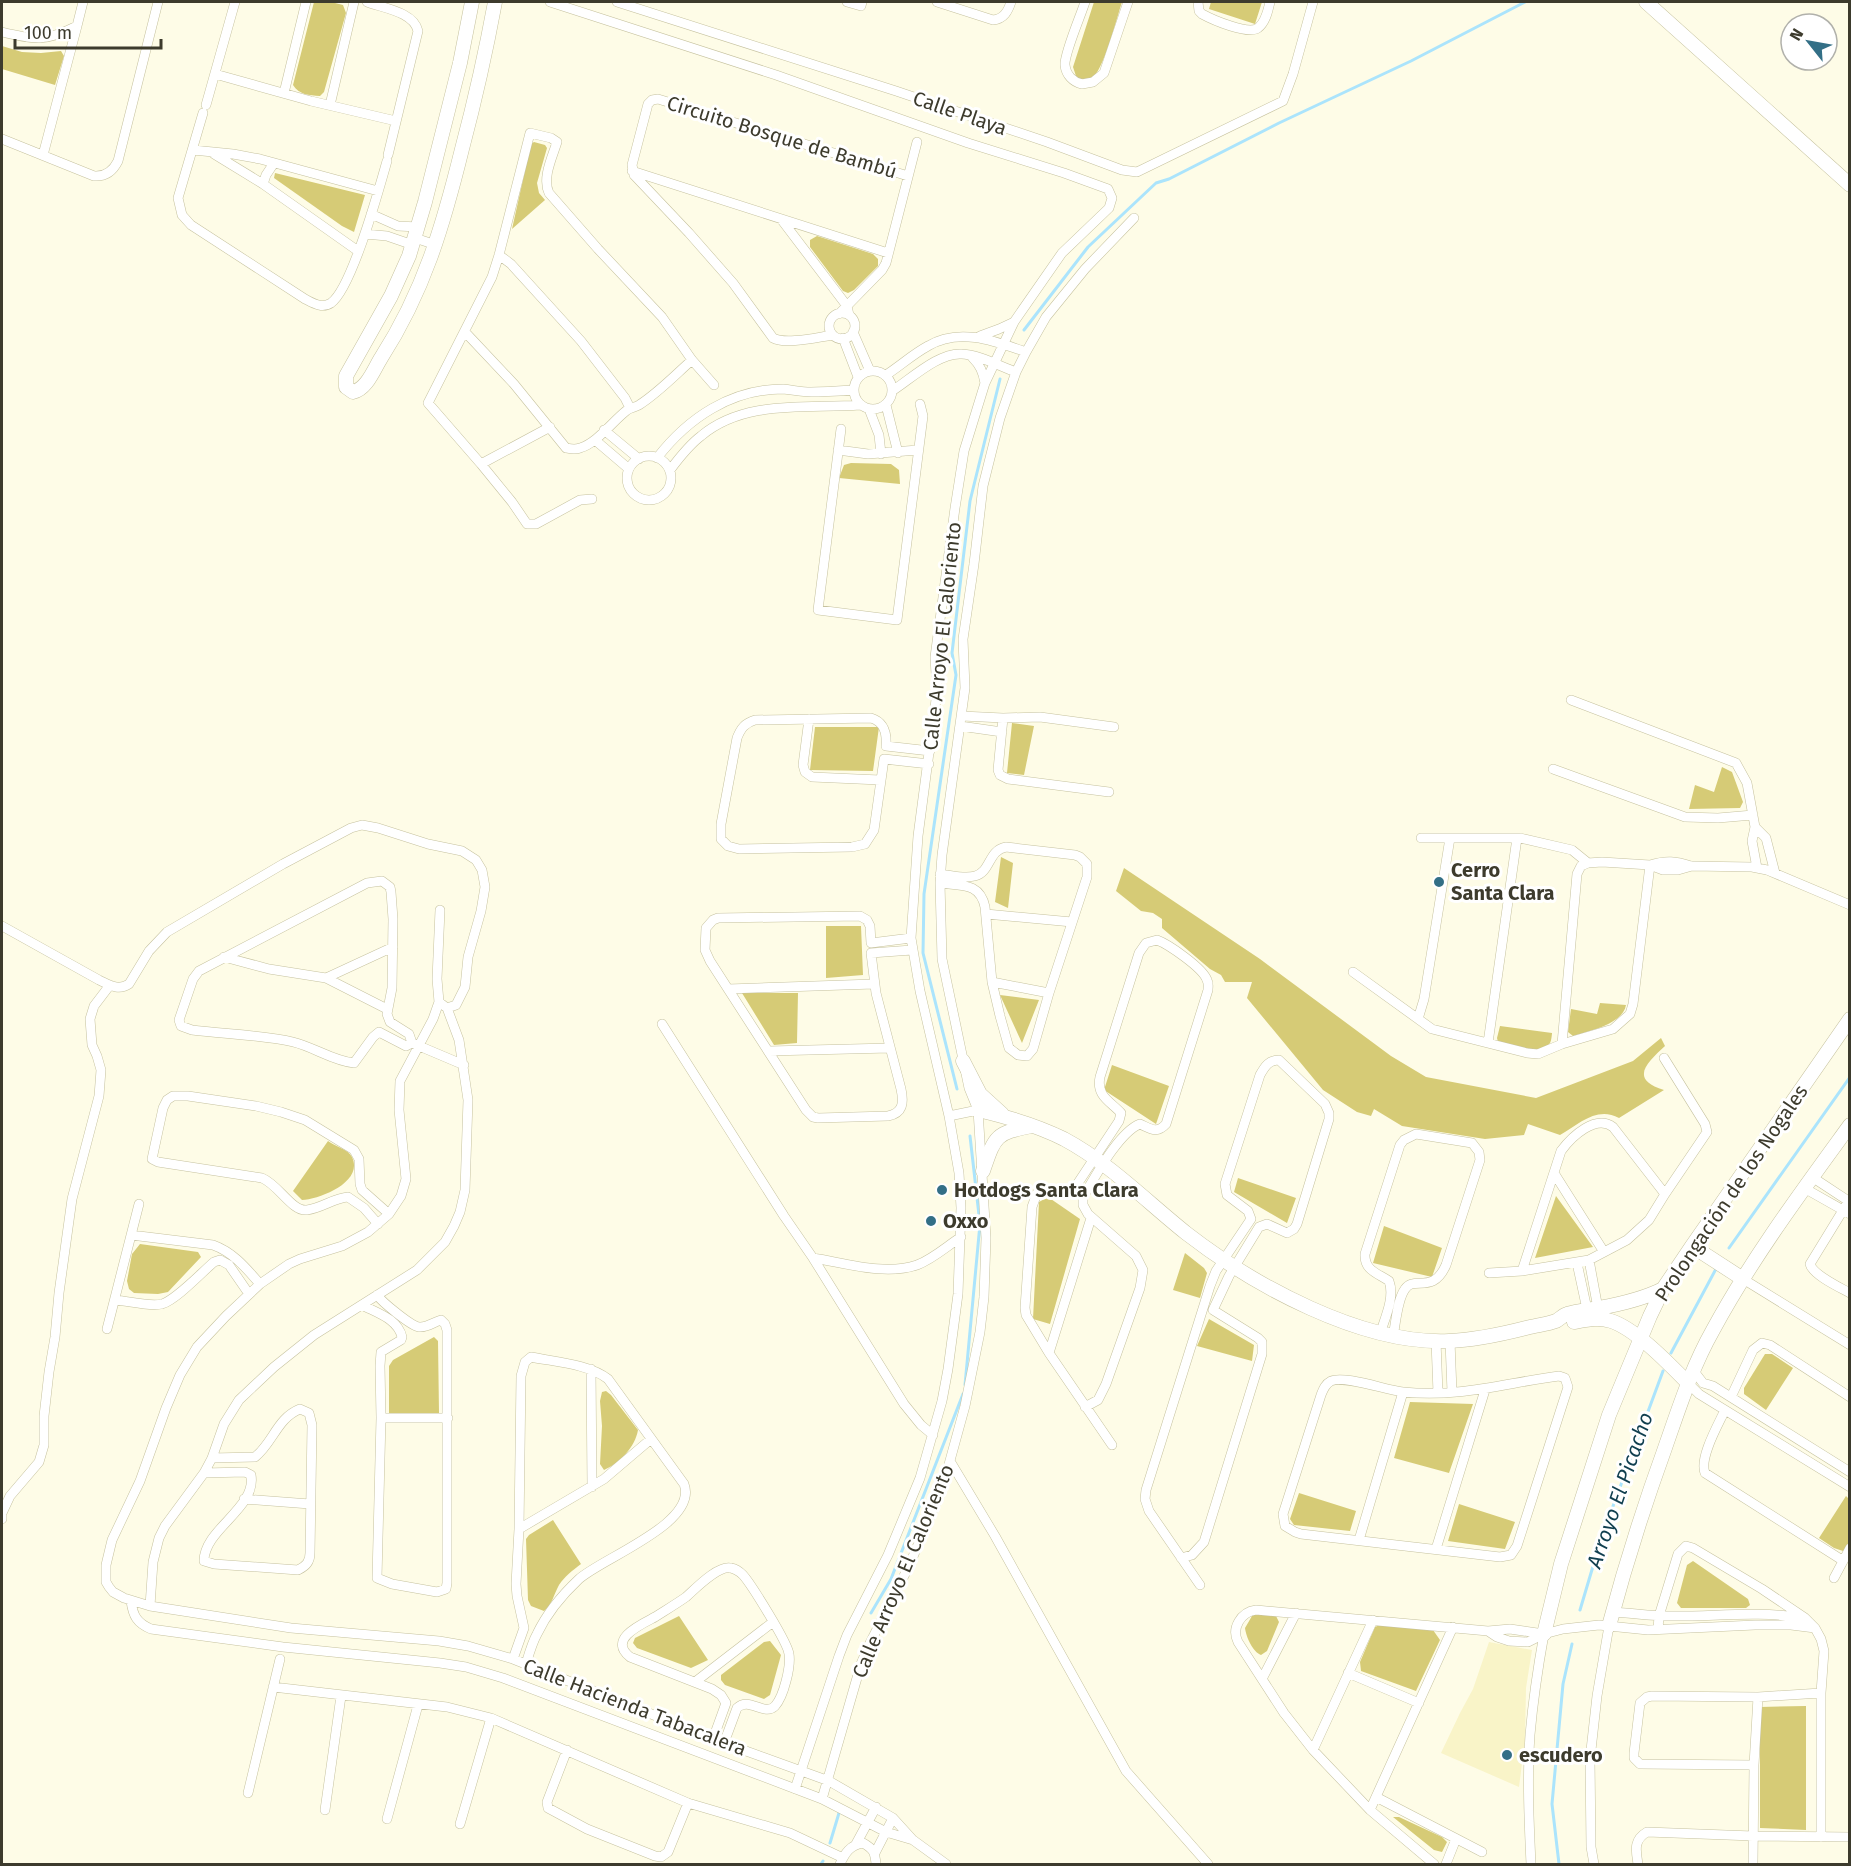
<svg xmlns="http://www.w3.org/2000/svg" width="1851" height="1866" font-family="'Fira Sans',sans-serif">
<rect width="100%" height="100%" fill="#fefce7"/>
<path fill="#f9f4c8" d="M1489 1642 1532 1650 1526 1688 1525 1740 1519 1787 1441 1753 1460 1713 1473 1689Z"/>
<path fill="#d6cb76" d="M314 2H331L343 5 346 13 324 92 320 96C309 95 299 95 293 85Z
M1094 2H1122C1117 17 1103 73 1091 79 1086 82 1082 80 1077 79L1073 67Z
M1211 2H1262L1255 24 1209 9Z
M2 46 22 52 41 53 61 51 64 56 55 85 2 69Z
M534 142 545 145 547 148 537 183 539 193 545 200 512 229 531 144Z
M275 173 365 195 354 232 342 226 274 178Z
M817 236 873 254 878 259V266L854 290 848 293 843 291 810 247V240Z
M851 463 891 464 899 470 900 484 839 478 844 465Z
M1012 723 1034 726 1024 775 1007 773Z
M815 727H879L873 771 810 770Z
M1722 767 1732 772 1743 802 1740 808 1689 809 1695 785 1714 792Z
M1001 857 1013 863 1008 908 995 902Z
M1124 868 1260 959 1391 1056 1426 1077 1536 1098 1633 1061 1661 1038 1665 1046C1648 1062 1628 1079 1664 1090L1619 1118C1597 1106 1579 1124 1560 1135L1528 1124 1524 1135 1485 1139 1402 1126 1374 1109 1371 1116 1357 1112 1323 1090 1247 998 1252 982H1225L1221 975 1210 969 1162 928V919L1153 913 1141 911 1116 891Z
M826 926H861L863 975 826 978Z
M742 993H798L797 1043 774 1045Z
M1000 995 1039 1000 1022 1043Z
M1600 1003 1626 1005C1623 1024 1589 1031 1573 1036L1568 1032 1571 1009 1597 1014Z
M1500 1026 1552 1033C1552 1035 1551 1042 1550 1043 1541 1057 1511 1045 1498 1042L1497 1038Z
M1112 1065 1169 1086 1156 1124 1104 1090Z
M328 1141C334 1146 348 1149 352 1157 364 1182 320 1199 302 1200L293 1191Z
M1238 1178 1296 1198 1287 1223 1234 1192Z
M1556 1196 1593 1247 1535 1258Z
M1048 1197 1080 1219 1050 1324 1033 1319 1039 1202Z
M1384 1226 1442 1248 1432 1277 1373 1263Z
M140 1244 198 1252 201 1257 168 1292 158 1294 134 1293 129 1289 127 1281 132 1254Z
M1185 1253 1204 1268 1207 1273 1200 1298 1173 1290Z
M1209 1319 1254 1345 1252 1361 1197 1346Z
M434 1337 438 1341 439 1413H389V1366L393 1360Z
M1765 1354H1772L1793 1368 1766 1410 1744 1394V1388Z
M606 1391 611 1395 638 1430C635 1447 620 1463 604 1470L600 1464 602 1426 600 1401 602 1392Z
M1410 1402 1473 1404 1449 1473 1394 1458Z
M1299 1493 1356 1511 1350 1531 1294 1525 1290 1519Z
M1846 1496 1849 1499V1543L1843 1551 1834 1548 1819 1538Z
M1459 1504 1515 1522 1505 1549 1448 1541Z
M553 1520 581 1564C572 1571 565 1576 559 1585 554 1594 552 1605 544 1611L531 1606 528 1600 526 1539 529 1535Z
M1693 1561 1748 1599 1750 1605 1746 1608H1681L1677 1603 1687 1565Z
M1256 1614 1276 1616 1279 1622 1267 1651 1261 1655C1253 1652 1246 1637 1245 1628L1252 1616Z
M679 1616 708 1660 691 1668 637 1648 633 1643 635 1638Z
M1382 1624 1433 1630 1440 1640 1416 1691 1361 1671 1360 1662 1375 1627Z
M770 1641 781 1655 770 1695 764 1699 725 1685 721 1680V1675L764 1642Z
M1806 1706V1830L1760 1828V1707Z
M1393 1817H1399L1442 1837 1447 1842 1442 1852 1434 1850Z"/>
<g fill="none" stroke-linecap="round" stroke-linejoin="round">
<path stroke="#abe4fc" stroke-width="3" d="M1024 330 1088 247 1156 183 1169 179 1279 123 1411 61 1525 2
M957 1089 923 953 924 894 956 675 952 653 970 501 1000 379
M1729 1248 1850 1077
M1671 1353 1717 1267
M965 1385 980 1224 970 1136
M1580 1610 1602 1536 1663 1371
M871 1613 891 1579 963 1394
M830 1843 839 1813
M821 1864 823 1861
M1559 1864 1552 1804 1563 1684 1572 1644"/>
<g stroke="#c6c29f" stroke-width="10">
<path id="street" d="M367 2C383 8 414 12 418 31L388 155
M550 2 776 75 968 143 1064 173 1108 189 1112 198 1109 208 1062 253 1014 322 985 383 964 451 955 508 935 657 937 692 918 836 911 938 920 991 949 1116 959 1173 961 1208 958 1294 948 1369 942 1401 920 1478 888 1555 847 1635 839 1656 795 1789
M617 2 896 91 1047 142 1122 170 1137 172 1283 101 1293 74 1313 2
M847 2 861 6 862 2
M937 2 993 20C1004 19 1008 11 1011 2
M1085 2C1081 15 1064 54 1065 65 1066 75 1073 82 1082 84L1093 82 1104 73 1128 2
M1198 2 1199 11 1202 14C1213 20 1248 35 1258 28 1266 22 1268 10 1270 2
M2 32C35 40 45 42 77 26L83 2
M215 74 311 101 396 121
M284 93 306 2
M206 105 235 2
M330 105 354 2
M203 113 178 198 182 215 191 225 305 299C313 303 322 309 331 303 352 288 379 189 387 161
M2 139 94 176C106 177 113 171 118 161L158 2
M193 150 233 154 260 159 378 191
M214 154 263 184 358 251
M43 155 77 26
M632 171 888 253
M263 184 266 175 274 163
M371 214 398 226 418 227
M781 219 847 306 849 315
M365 234 387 236 413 245
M415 238 436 245
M499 255 511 264 581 341 625 398 630 408
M829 326a13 13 0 1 1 26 0a13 13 0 1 1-26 0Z
M839 314 882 270 886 263 917 142
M465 332 514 384 566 448C571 449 575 450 580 448 597 443 612 422 626 411 630 407 634 408 639 405 658 393 675 375 692 360
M853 332 870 371
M833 335C818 337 786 345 773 338L733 283 689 233 634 175 632 165 648 104 652 100 658 99 908 176
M980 336 999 329 1014 322
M843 338 858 377
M972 357C980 365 983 372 985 383
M854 390a19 19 0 1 1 38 0a19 19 0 1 1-38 0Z
M886 375C900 366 913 354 928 346 959 327 995 341 1026 352
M892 391C911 379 939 352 962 354 980 355 999 366 1016 372
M886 405 898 453
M869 409 879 435 881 454
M841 429 818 610 897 620 923 416 920 404
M604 430 639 459
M595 440 629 469
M838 450 868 454 918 450
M627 478a22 22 0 1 1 44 0a22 22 0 1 1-44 0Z
M657 458C688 418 731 389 783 389 793 390 802 392 811 392 825 392 839 391 853 390
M481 464 550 427
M670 470C679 458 689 445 701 436 745 399 807 409 860 405
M592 499 580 500 536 524H527L512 502 481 464 428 403 492 277 499 255 530 133 551 138 557 142C552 158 542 178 549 193L598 249 662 317 692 360 714 385
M1571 700 1736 763 1747 783 1755 827 1752 841 1757 868
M962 716 1003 718 1040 717 1114 727
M1003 718 998 770 1000 775 1008 779 1109 792
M809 719 803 765 805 772 812 777 880 780
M960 726 1002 732
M929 764 884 759 874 830 865 844 852 847 739 849 728 846 721 839V824L737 738C741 728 745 723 755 720L871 718C884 722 887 732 886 746L930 751
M1553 769 1685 817 1718 818 1753 815
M1755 827 1766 838 1775 873
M1421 838H1520L1572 850 1588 863
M1650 865C1666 860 1676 861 1691 866
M940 883C961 886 980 882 985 907L992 982 1000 1016 1009 1048 1018 1055 1027 1056 1033 1049 1049 993 1087 877V864L1080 857 1075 855 1006 847C988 850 991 872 975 876 964 879 951 875 940 874
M440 910 437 979 439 1002 433 1019 400 1081 399 1110 406 1179 401 1196 389 1214 368 1232 342 1246 300 1259 289 1264 260 1284 226 1316 197 1347 180 1375 166 1408 140 1481 112 1540 106 1565V1582L109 1587 113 1592 124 1598 150 1606 291 1628 439 1641 468 1646 513 1659 724 1743 829 1781 893 1818 913 1840 946 1864
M986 914 1072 922
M2 926 99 980C110 985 118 991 129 984L149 951 167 932 283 864 351 828 362 825 378 828 428 844 462 851 476 860 482 870 485 887 481 911 468 957 465 987 456 1005 447 1008
M911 938 871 943 870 926 867 920 860 916 718 918 713 920 706 928 705 950 710 961 806 1110 813 1117 818 1118 888 1116C903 1113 904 1103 901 1089L876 993 871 953 912 950
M224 957 269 969 326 978 387 1009
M1353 972 1432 1029 1527 1053 1538 1054 1562 1044 1613 1029 1630 1014 1633 1004 1650 865
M326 978 393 947
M992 982 1049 993
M728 989 874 984
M1418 1019 1424 999 1450 838
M662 1024 784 1216 813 1258 904 1404 921 1425 933 1435
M412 1043 409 1034 390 1022 387 1014 392 988 393 919 391 892 390 887 382 881 367 883 199 971 193 979 179 1020 181 1026 192 1030C223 1034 264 1035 293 1042 314 1047 333 1061 354 1063L373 1037 379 1032 406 1046 412 1043 464 1065
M1488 1043 1517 838
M1562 1044 1577 874 1581 866 1588 863 1602 862 1650 865 1663 870H1678L1692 866 1752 867 1767 870 1850 905
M769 1051 890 1048
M949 1116 978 1110
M1554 1173 1604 1252
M1812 1177 1850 1202
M1804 1188 1850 1214
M1848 1202 1810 1264C1813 1275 1839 1287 1850 1293
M378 1224 364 1208 348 1197C334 1198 322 1208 307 1210 292 1212 279 1185 262 1178L158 1162 152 1159 163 1108 167 1100 173 1096H188L256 1106 281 1112 305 1120 354 1150 359 1159 360 1184 362 1190 389 1214
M131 1235 213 1245C233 1252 246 1268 260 1284
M813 1258C845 1263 885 1276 917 1265 933 1259 947 1246 961 1237
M1589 1260 1599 1314
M1577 1263 1588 1314
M1522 1271 1561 1151C1572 1136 1596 1114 1613 1127L1665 1194
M1489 1273 1522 1271 1589 1260 1627 1240 1649 1220 1665 1194 1707 1132 1705 1124 1664 1058
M1743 1279 1850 1345
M115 1300C129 1301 149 1307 162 1304 176 1300 202 1272 214 1262L220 1260 229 1265 249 1294
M362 1305C377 1313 398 1319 402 1337L401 1340 381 1352 380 1366 381 1418 377 1578 392 1584 437 1592 446 1589 447 1583V1330L445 1324 441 1320C434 1322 426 1328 419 1327 411 1326 382 1302 377 1295
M107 1329 139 1204
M1380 1334C1385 1318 1395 1297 1389 1281 1377 1273 1364 1270 1365 1254L1400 1145 1404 1140 1416 1134 1472 1143 1479 1152 1480 1160 1446 1265C1433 1295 1414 1275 1405 1289 1397 1300 1396 1323 1393 1336
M1436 1341 1438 1393
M1450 1341 1452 1392
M1049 1353 1091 1218
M591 1369 592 1487
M1693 1370 1703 1383 1713 1386 1850 1472
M1559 1376 1565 1378 1568 1387 1517 1546 1511 1555 1500 1557 1301 1534 1295 1532 1285 1526 1283 1514 1321 1395C1323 1390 1325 1384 1331 1381 1344 1375 1386 1390 1403 1392 1459 1398 1505 1383 1559 1376Z
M1688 1383 1699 1394 1850 1487
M1731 1397 1753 1350 1762 1343 1770 1345 1850 1397
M1085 1407 1098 1400 1106 1384 1140 1288 1143 1270 1136 1256 1088 1214 1083 1205V1197C1095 1177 1119 1132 1140 1124 1151 1129 1157 1134 1166 1124L1208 990C1208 986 1209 984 1207 980 1203 968 1168 944 1157 940L1146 943 1139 953 1100 1077C1096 1096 1110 1101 1121 1113L1119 1121 1074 1189C1063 1197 1051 1189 1037 1193L1032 1207 1025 1308 1026 1315 1049 1353 1112 1445
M1725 1410C1718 1425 1699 1458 1705 1473L1842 1560
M381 1418H448
M950 1461 995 1536 1126 1771 1208 1864
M204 1473 245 1472 251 1475C257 1508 204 1529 204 1561L214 1564 298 1570C306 1566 310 1562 310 1553L312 1425 309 1413 300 1409C277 1418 273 1443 255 1457L212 1458
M244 1499 310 1504
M2 1519V1513L10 1496 39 1462 44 1445V1416L49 1372 55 1337 59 1293 72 1199 99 1096 101 1070 97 1056 92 1045 90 1019 94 1006 110 985
M519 1529 604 1479 651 1439
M1359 1540 1403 1392
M1436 1549 1485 1390
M1181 1558 1192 1555 1204 1542 1262 1354V1342L1258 1338 1213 1310 1229 1276 1259 1227 1267 1224 1287 1233 1294 1229 1297 1224 1329 1119V1113L1325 1104 1279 1060C1269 1060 1265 1066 1260 1075L1225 1184 1227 1195 1248 1211 1251 1219 1216 1271 1210 1286 1146 1490 1145 1499 1149 1511 1200 1585
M1834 1578 1850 1548
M131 1601C133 1616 137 1623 151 1629L283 1647 440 1663 466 1667 503 1678 822 1799 886 1832 913 1840
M150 1606 153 1562 159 1538 165 1526 204 1473 212 1458 224 1424 239 1400 274 1367 314 1335 417 1270 445 1242 454 1226 460 1212 465 1190 468 1100 459 1040 447 1008 439 1002
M1611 1614 1612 1612C1634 1613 1656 1617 1677 1616 1719 1616 1761 1611 1803 1618
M1658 1629 1659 1616 1678 1554 1686 1546 1693 1548 1762 1589 1805 1618 1815 1628 1821 1639 1824 1651 1821 1693V1837
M1488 1631 1497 1637 1509 1641 1528 1642 1544 1634 1563 1629 1599 1625 1648 1630 1755 1625H1791L1815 1628
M513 1659 524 1628 517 1596 516 1584 519 1529 521 1376 525 1362 531 1357C555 1362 589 1364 608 1379L684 1484C699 1523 602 1558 579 1579 563 1594 546 1615 537 1634 532 1643 529 1654 526 1664
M1348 1673 1419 1703
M1262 1679 1296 1613
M695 1682 773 1622
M273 1687 447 1707 491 1718 688 1803 790 1833 843 1858
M713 1739 726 1703 721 1695 712 1689 630 1657C607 1639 642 1624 655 1617 666 1610 676 1604 686 1597 696 1588 718 1565 731 1568 736 1569 740 1572 743 1575 751 1584 788 1643 789 1654 791 1666 784 1696 775 1706 764 1717 749 1696 737 1708L724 1743
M567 1750 547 1802 548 1808 587 1829 655 1856 661 1857 668 1852 688 1803
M1313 1750 1373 1620
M1754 1765 1640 1764 1634 1758V1753L1640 1703 1647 1697 1652 1696 1758 1697 1821 1693
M248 1793 280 1659
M1376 1797 1482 1852
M822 1799 861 1664 869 1645 909 1566 943 1486 965 1406 980 1332 984 1297 986 1238 978 1110 969 1088 942 959 940 883 942 855 965 688 963 639 974 564 983 486 1000 418 1016 372 1026 352 1046 317 1085 269 1134 218
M325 1810 341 1696
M1370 1810 1453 1627
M387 1819 418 1705
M460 1824 491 1718
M856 1844 876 1807
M875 1853 893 1818
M840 1864C845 1853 850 1845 863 1843 874 1849 875 1853 876 1864
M1434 1864 1370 1810 1313 1750 1284 1713 1238 1642C1231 1628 1241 1612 1256 1610L1488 1631 1510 1629 1544 1634
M1446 1864 1456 1839
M1531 1864C1529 1822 1527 1778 1530 1735 1533 1701 1538 1667 1544 1634
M1594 1864 1591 1847 1590 1759 1597 1696 1609 1626
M1638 1864C1636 1851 1633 1840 1647 1832L1753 1836 1850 1837
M1753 1864 1754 1765 1758 1697"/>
</g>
<g stroke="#c6c29f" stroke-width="15">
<path id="secondary" d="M472 2 460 63 425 202 409 256 391 296 346 376V387L353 392C367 389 374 369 381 358 424 291 443 226 462 149 475 100 486 51 495 2
M1646 2 1850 185
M963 1061 980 1094 1002 1114
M978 1110C1008 1117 1036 1125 1064 1139 1109 1163 1146 1201 1186 1233 1253 1285 1362 1345 1449 1341 1477 1340 1503 1334 1530 1327 1538 1325 1548 1324 1556 1321 1560 1319 1563 1315 1567 1314 1577 1311 1588 1310 1599 1308 1621 1304 1643 1299 1663 1289
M983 1171C995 1136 995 1133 1032 1126
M1692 1246 1743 1279
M1574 1322C1586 1320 1599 1317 1611 1321 1636 1329 1669 1364 1688 1383
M1609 1626C1625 1566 1644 1506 1665 1448 1679 1408 1692 1367 1713 1330 1752 1258 1802 1191 1850 1125
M1544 1634 1561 1564 1609 1415 1650 1316 1663 1289 1692 1246 1850 1019"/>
</g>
<use href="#street" stroke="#fff" stroke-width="9"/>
<use href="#secondary" stroke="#fff" stroke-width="14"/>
</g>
<g fill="#336f86" stroke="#fff" stroke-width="2">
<circle cx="1439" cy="882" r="6"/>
<circle cx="942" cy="1190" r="6"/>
<circle cx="931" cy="1221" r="6"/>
<circle cx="1507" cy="1755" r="6"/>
</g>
<g text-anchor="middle" stroke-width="6" stroke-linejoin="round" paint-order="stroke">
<g font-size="20" fill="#3d3b2d" stroke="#fff">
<text transform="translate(960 113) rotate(19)" y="7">Calle Playa</text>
<text transform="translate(782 137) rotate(17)" y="7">Circuito Bosque de Bambú</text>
<text transform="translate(942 636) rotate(-84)" y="7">Calle Arroyo El Caloriento</text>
<text transform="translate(1731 1193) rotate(-56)" y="7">Prolongación de los Nogales</text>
<text transform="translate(903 1571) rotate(-67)" y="7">Calle Arroyo El Caloriento</text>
<text transform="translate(635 1707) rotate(21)" y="7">Calle Hacienda Tabacalera</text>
</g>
<g font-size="20" font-weight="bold" fill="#3d3b2d" stroke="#fff" text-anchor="start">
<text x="1451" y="877">Cerro<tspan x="1451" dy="23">Santa Clara</tspan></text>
<text x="954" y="1197">Hotdogs Santa Clara</text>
<text x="943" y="1228">Oxxo</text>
<text x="1519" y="1762">escudero</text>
</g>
<g font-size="21" font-style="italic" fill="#103f4f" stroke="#fff">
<text transform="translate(1620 1490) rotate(-71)" y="7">Arroyo El Picacho</text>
</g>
</g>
<rect width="1851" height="1866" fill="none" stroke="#3d3b2d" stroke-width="6"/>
<g transform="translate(1809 42) rotate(301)"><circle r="28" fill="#ffffff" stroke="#b1b1ab" stroke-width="1.5"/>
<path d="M0-4.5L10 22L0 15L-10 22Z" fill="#336f86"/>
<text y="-9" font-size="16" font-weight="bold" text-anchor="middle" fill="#3d3b2d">N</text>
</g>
<path d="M15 39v9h146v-9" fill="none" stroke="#3d3b2d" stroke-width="3"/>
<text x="24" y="39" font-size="18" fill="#3d3b2d" stroke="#ffffff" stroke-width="4.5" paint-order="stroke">100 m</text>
</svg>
